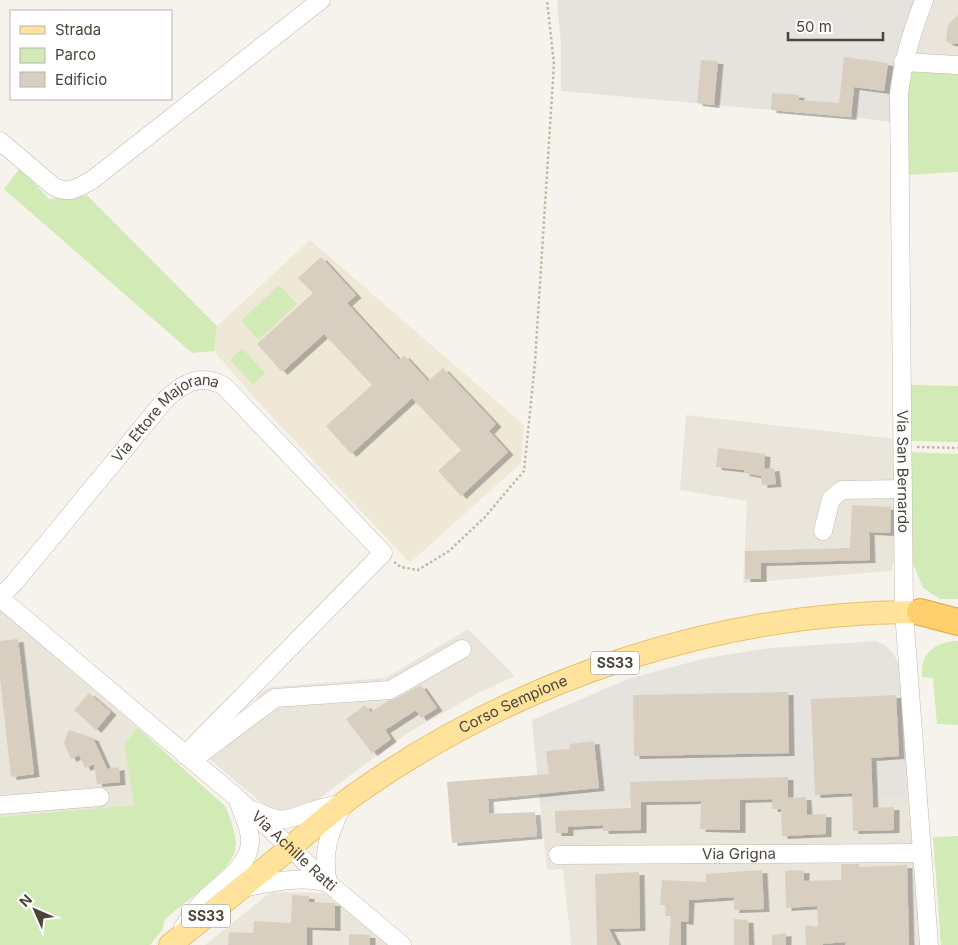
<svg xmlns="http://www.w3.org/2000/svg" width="958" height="945" font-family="Inter,sans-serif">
<defs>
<filter id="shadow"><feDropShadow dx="5.5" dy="3" stdDeviation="0" flood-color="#0004"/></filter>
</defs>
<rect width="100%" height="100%" fill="#f6f3ec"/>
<path fill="#eae5da" d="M930 0H958V62L909 59Z
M686 415 897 439 899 549 891 571 743 583 747 501 680 490Z
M0 610 137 727 124 745 134 805 0 817Z
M468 629 515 676 480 692 406 734 305 809 271 811 207 757 262 692 271 687 385 678Z
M806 797H911L923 945H571L563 869 547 870 540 803 631 802Z
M271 892 335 893 395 945H205Z"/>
<path fill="#e6e2dd" d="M557 0H917L899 45 892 122 851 117 561 91V44Z
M876 641 885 645 893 653 898 662 901 672 911 797H806L631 802 540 803 532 720 628 679 706 658 771 648Z"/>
<path fill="#efe8d6" d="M310 240 524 425 521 463 410 563 260 404 214 351 217 326Z"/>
<path fill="#d2eab5" d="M909 67 958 70V172L908 175 906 110Z
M20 168 49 199 87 195 217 326 214 351 192 353 4 189Z
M279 285 297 304 259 340 241 321Z
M242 348 265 373 253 385 230 360Z
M911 385 958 386V442L910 441Z
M909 452 958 454V599H940L923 588 910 556Z
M958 641V725L937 724 933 678 922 677C920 653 935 642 958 641Z
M137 727 226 807C231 821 240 841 233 856 226 873 180 906 164 920L163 929 150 945H0V817L134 805 124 745Z
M958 836V945H941L933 837Z"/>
<path fill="#d8cfc1" filter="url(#shadow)" d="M958 15V44L949 43 946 41 948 24Z
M844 57 888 63 884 91 854 87 851 117 771 110 772 93 799 95V100L839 103Z
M701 60 718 61 714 105 697 103Z
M321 257 356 295 347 303 399 360 404 355 428 381 443 368 496 424 489 431 508 452 461 496 438 471 461 450 412 398 351 454 326 426 372 385 324 334 282 372 257 344 313 293 298 278Z
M718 448 765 454 764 469 774 468 776 484 762 485 761 476 744 473V470L716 467Z
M852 505 891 507 890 533 869 532 870 560 761 563V579H745V551L850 548Z
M18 639 34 774 11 777 0 678V641Z
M421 685 437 708 421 718 416 710 385 730 391 739 372 753 346 719 365 705 371 712 388 701 395 699Z
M788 692 789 753 634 756 633 695Z
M89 693 111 712 96 730 74 710Z
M896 695 899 756 871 758 873 808 894 807V830L853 831 852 793 815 795 811 699Z
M69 730 93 738 107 769 119 767 120 782 97 784 94 764 85 768 79 755 71 759 64 743Z
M594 741 599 788 488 799 489 814 535 812 537 836 452 843 447 782 549 774 546 751 570 749V744Z
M788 777V798L806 797 807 815 826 814V834L782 836 781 809H772V799L740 800V830L700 829 701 801 641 802V830L603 831V825L568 827V833H556L555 811 631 808 630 782Z
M841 864H859V867L907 865 909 945H845V942L823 944V945H806L805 925 818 927 817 906 786 908 785 871 804 870V881L841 880Z
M762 870 764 909 734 910V897L689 900 688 922 681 921V945H669L671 916H665L666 905H660L662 880 706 882V874Z
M639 872 640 928 609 929 617 945H597L595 874Z
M292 895 309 896V902L335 903V928L307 927V945H228L229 932 253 933 254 921 291 923Z
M734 919 748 920 749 945H734Z
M786 933V945H772V935Z
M349 934 370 935V945H349Z"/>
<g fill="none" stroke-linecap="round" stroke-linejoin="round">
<g stroke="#c2bbae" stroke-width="19">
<g id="minor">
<path id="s1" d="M924 0C912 32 903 60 899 94L904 612 929 945"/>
<path d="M903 62 958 65"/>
<path d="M0 141 53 186C69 195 77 188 92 180L321 0"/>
<path d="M823 531 831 499 842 490 903 489"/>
<path id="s2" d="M0 597 15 582 165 400C183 383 200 373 224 386L383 553 185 755"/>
<path id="s3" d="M0 598 237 798 328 883 402 945"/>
<path d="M194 759 275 698 390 690 462 649"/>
<path d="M0 805 100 797"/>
<path d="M256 811C278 823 286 821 309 812 319 808 330 806 340 804"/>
<path id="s4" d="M558 855 922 853"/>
<path d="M328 883C321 852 330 832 343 804"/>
<path d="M241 888C269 883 300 875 328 883"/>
<path d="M183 928C189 918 196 908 204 900 220 884 251 866 250 840 250 827 243 815 239 803"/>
</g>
</g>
<g stroke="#e6c16a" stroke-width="24">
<g id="major">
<path id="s5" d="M170 945C209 914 247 884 285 852 309 832 332 811 357 793 520 678 721 611 920 612"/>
</g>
</g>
<g stroke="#e0a43c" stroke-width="28">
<path id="highway" d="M920 612 958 622"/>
</g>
<path stroke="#c4b79f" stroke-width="2.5" stroke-dasharray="2.5 2.5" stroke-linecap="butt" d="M917 447 958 448
M394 562 401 567 418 570 449 551 484 518 524 471 535 362 554 64 547 0"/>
<use href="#minor" stroke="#fff" stroke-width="18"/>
<use href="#major" stroke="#ffe39c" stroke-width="22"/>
<use href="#highway" stroke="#ffcf6e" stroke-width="26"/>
</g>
<g text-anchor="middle" stroke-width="4" stroke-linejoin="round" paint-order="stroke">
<g fill="#fff" stroke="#817c74" stroke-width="1">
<rect x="591" y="651.5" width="48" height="23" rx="4"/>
<rect x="182" y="904.5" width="48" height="23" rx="4"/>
</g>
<g font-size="14" font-weight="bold" fill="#4b4439">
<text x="615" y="668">SS33</text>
<text x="206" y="921">SS33</text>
</g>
<g font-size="15" fill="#4b4439" stroke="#fff">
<text dy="5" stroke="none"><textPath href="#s2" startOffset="248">Via Ettore Majorana</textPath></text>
<text dy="5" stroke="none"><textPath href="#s1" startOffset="475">Via San Bernardo</textPath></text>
<text dy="5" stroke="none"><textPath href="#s5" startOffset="421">Corso Sempione</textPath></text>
<text dy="5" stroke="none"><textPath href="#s3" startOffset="388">Via Achille Ratti</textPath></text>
<text dy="5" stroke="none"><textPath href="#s4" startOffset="181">Via Grigna</textPath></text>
</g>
</g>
<rect x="10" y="10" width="162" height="90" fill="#ffffff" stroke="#b7b4b0"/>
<rect x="20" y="26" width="25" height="8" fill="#ffe39c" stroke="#b7b4b0"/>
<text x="55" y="35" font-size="15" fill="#4b4439">Strada</text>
<rect x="20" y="48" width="25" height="15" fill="#d2eab5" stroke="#b7b4b0"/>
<text x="55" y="60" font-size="15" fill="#4b4439">Parco</text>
<rect x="20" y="72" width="25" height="15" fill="#d8cfc1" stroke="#b7b4b0"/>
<text x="55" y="85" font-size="15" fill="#4b4439">Edificio</text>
<g transform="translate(35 910) rotate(315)" stroke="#ffffff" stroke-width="4" paint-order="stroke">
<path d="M0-4L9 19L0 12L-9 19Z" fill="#4b4439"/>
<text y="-8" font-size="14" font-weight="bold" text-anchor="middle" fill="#4b4439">N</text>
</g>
<path d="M788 32v8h95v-8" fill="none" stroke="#4b4439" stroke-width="2.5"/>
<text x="796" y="32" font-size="15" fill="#4b4439" stroke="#ffffff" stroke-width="4" paint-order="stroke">50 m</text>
</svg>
